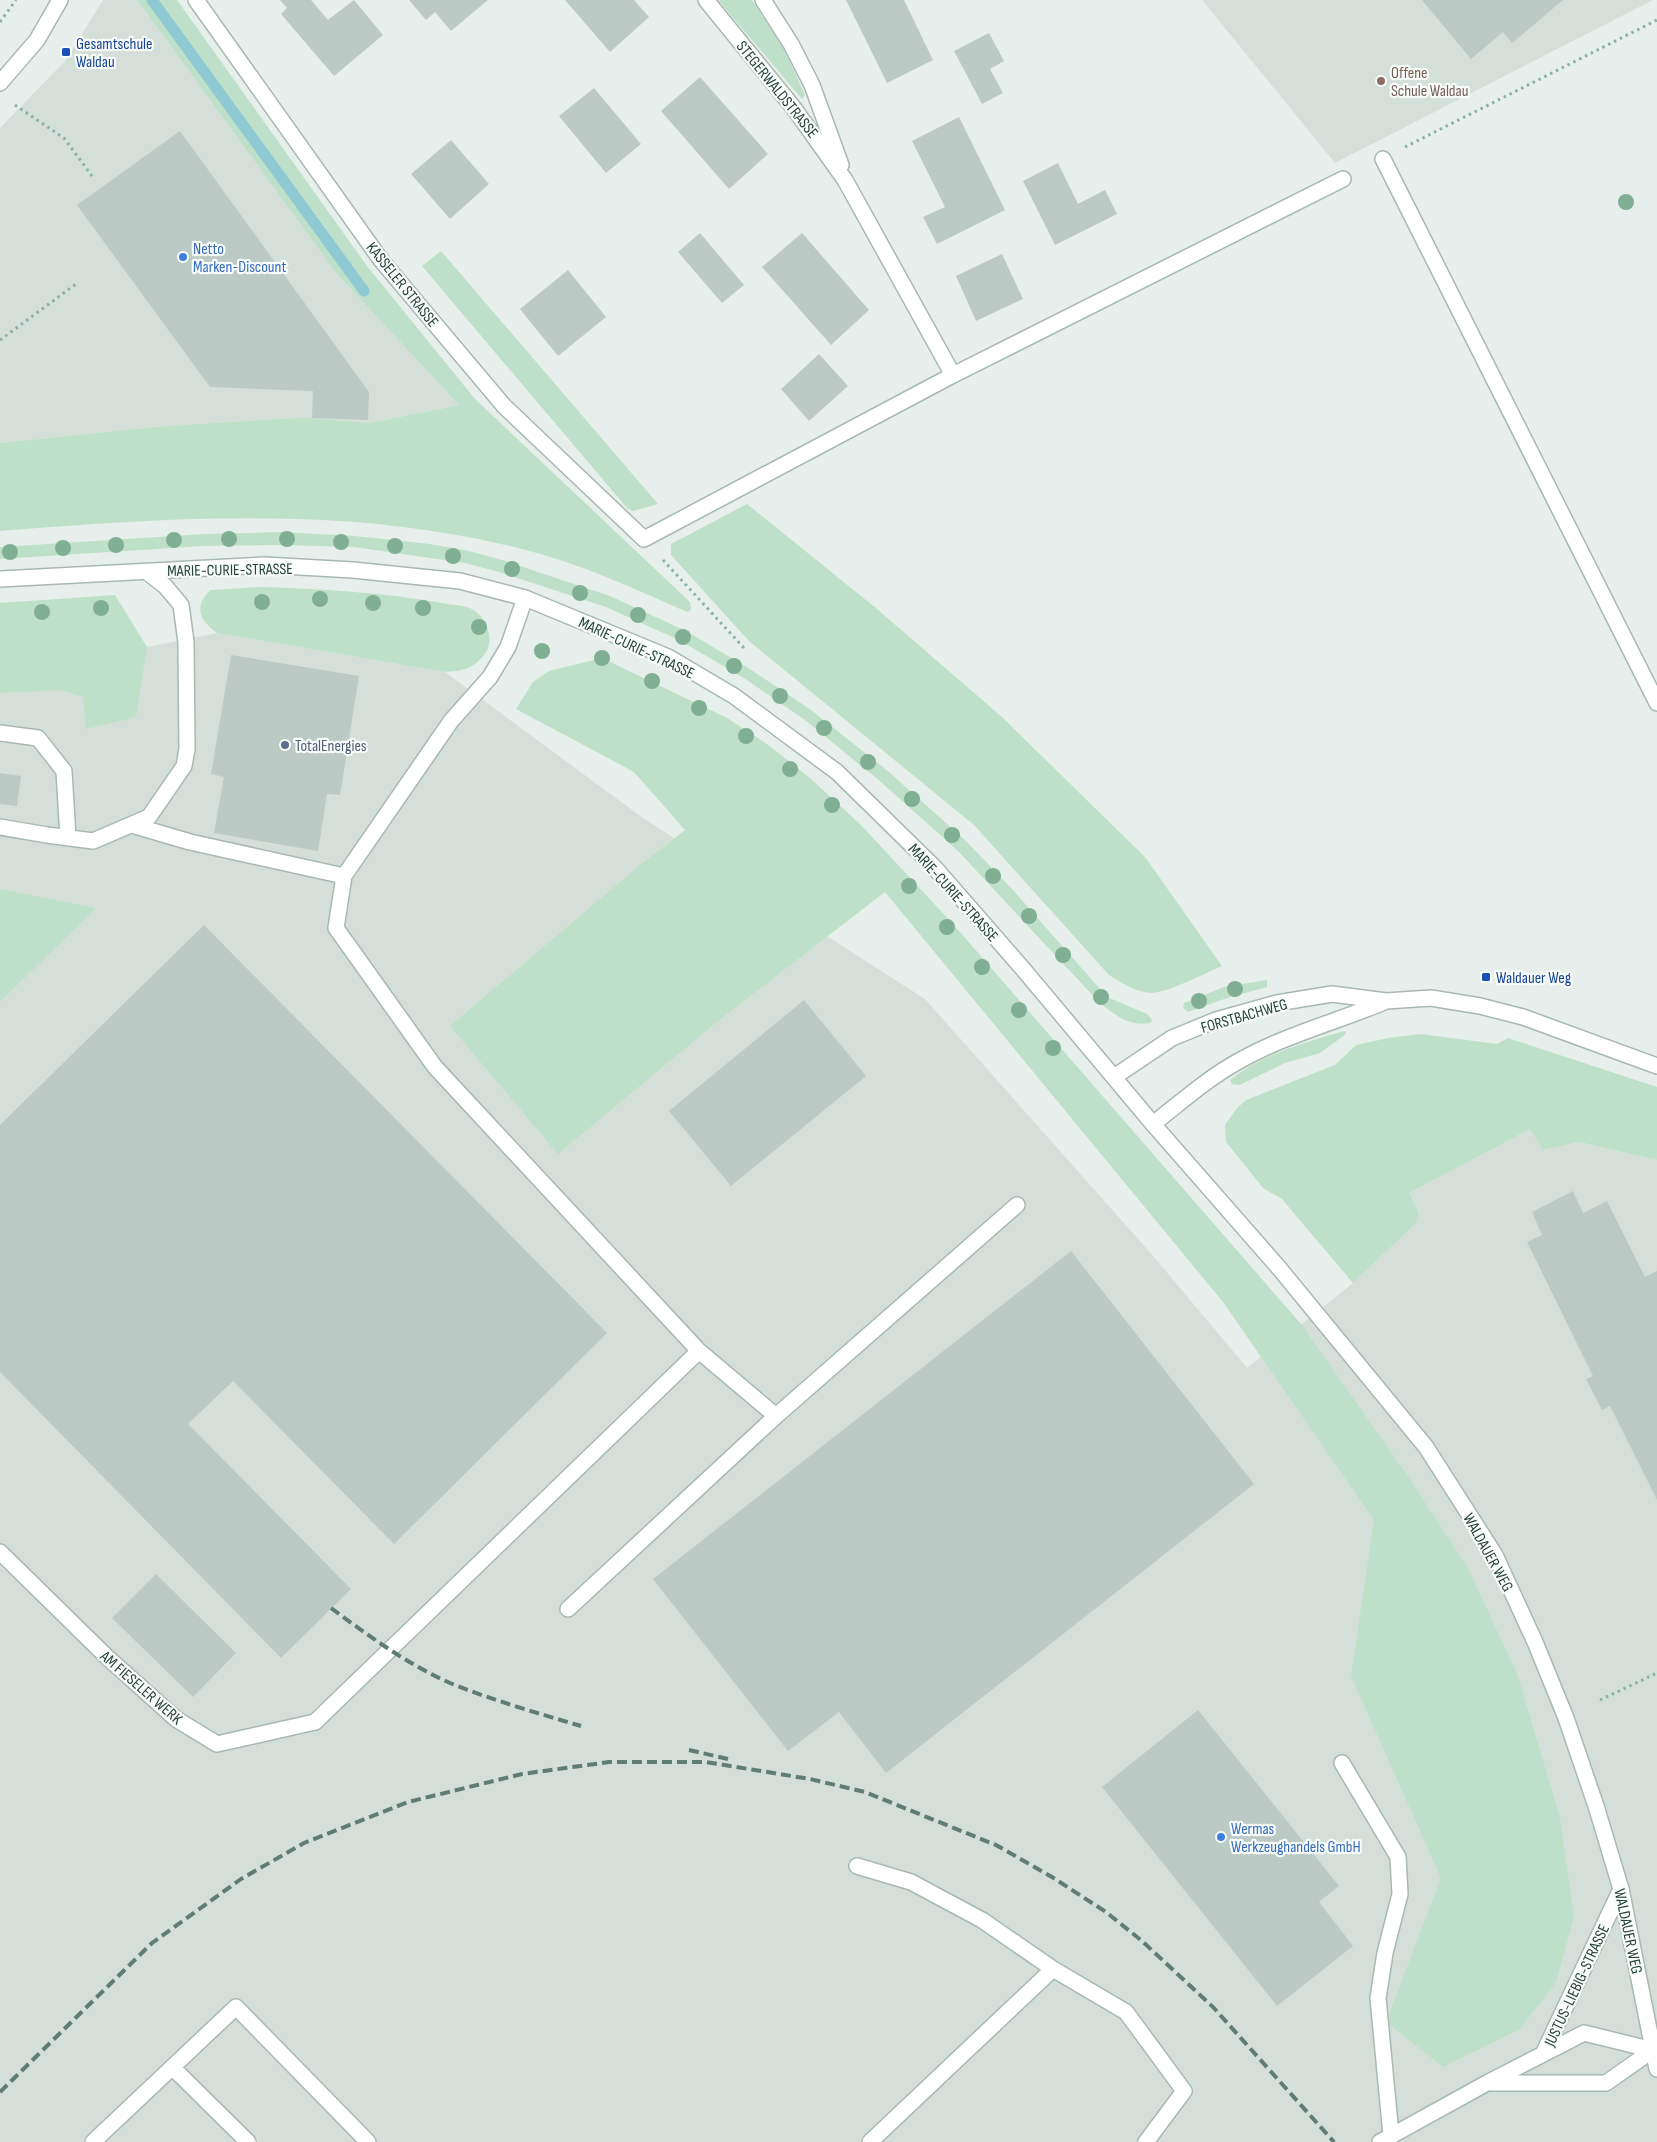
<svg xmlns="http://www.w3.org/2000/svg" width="1657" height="2142" font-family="'Sofia Sans Condensed',sans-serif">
<rect width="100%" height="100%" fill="#e6efeb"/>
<path fill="#d4dfda" d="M103 0H137L336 273 459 405 369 423 312 418H295L164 426 0 443V128L66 60Z
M1202 0H1653L1335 163Z
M217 633 445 672 643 818 925 999 1154 1257 1247 1368 1353 1283 1415 1224 1419 1213 1409 1193 1530 1128 1543 1150 1579 1142 1657 1160V2142H0V642L147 647Z"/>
<path fill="#bfe0c8" d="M137 0H177L367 266 475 399 690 602 691 610 687 612C633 588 579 563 522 549 350 505 175 517 0 531V443L164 426 295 418H312L369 423 459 405 336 273Z
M718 0H752L785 51 805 95 802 99Z
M441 251 658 504 633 511 627 508 422 266Z
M747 504 877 609 1002 717 1145 857 1222 966C1206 973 1169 992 1152 993 1137 993 1122 983 1109 975L974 825 749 641 671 555V544Z
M280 532 355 536 430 544 469 551 502 560 610 596 686 631 750 669 811 710 889 772 966 841 1012 889 1107 997 1147 1014 1152 1020 1150 1023C1128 1027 1112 1013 1097 1000L958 851 881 782 805 720 744 678 679 640 606 607 499 572 465 563 354 547 279 545 204 546 0 559V547L206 534Z
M261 587C322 589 382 592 442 603 451 605 465 605 472 609 487 618 496 640 484 655 473 669 462 671 445 672L217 633C200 620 193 608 210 590Z
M115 595 147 647 136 717 86 729 83 697 60 690 0 693V603Z
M602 658 727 718 767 744 810 778 861 825 952 923 1301 1324 1405 1472 1468 1568 1518 1676 1560 1818 1574 1917 1556 1982 1520 2029 1443 2067 1386 2022 1441 1878 1351 1676 1374 1520 1223 1302 885 892 723 1017 558 1154 450 1026 639 866 685 830 634 772 516 709 533 682 549 671Z
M0 889 96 908 0 1002Z
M1267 980V987L1227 998 1188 1012 1183 1008 1184 1003 1224 987Z
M1345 1031 1346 1034 1320 1053 1285 1063 1240 1085 1232 1084 1230 1080C1262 1054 1306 1042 1345 1031Z
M1421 1034 1497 1044 1508 1038 1657 1087V1160L1579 1142 1543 1150 1530 1129 1409 1193 1419 1213 1415 1224 1353 1283 1281 1198 1264 1189 1226 1142 1225 1125 1237 1108 1246 1100 1335 1065 1356 1045 1388 1038Z"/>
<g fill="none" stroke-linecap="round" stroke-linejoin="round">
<path stroke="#8ec9d4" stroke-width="11" d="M152 0 364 291"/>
</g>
<path fill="#bbcac4" d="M280 0H311L328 20 354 0 383 35 334 76 281 14 287 8Z
M409 0H488L451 31 435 12 426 20Z
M565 0H634L649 17 610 52Z
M846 0H904L933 60 887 83Z
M1422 0H1563L1512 43 1503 32 1471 59Z
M989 33 1004 61 990 69 1003 93 982 104 954 51Z
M700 77 768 154 729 189 661 111Z
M594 88 641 144 606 173 559 116Z
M959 117 1005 210 937 244 923 217 945 207 912 141Z
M180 131 369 392 368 420 312 418 313 391 210 387 77 205Z
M451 140 489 184 450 219 411 174Z
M1058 163 1078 204 1105 190 1117 214 1055 245 1023 181Z
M700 233 744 285 722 303 678 252Z
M802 233 869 310 831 345 762 267Z
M1002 254 1023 299 976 321 956 276Z
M568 270 606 317 558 356 520 309Z
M819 354 848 386 809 421 781 389Z
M231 655 359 676 340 795 327 794 318 851 214 833 224 777 211 774Z
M0 773 21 776 17 806 0 804Z
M204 925 607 1333 394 1544 233 1381 188 1424 351 1589 281 1658 0 1372V1125Z
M804 1000 866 1076 731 1186 669 1111Z
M1573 1191 1583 1213 1607 1201 1645 1277 1657 1271V1500L1610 1406 1602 1410 1586 1379 1593 1376 1527 1242 1542 1235 1532 1212Z
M1071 1251 1254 1484 886 1773 839 1712 788 1751 653 1579Z
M156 1574 236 1653 193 1697 112 1618Z
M1198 1710 1339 1886 1319 1902 1353 1946 1277 2006 1102 1787Z"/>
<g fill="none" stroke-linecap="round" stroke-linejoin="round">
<g stroke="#a8b8b2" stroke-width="18">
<path id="service" d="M1383 159 1657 703
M0 733 38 738 64 771 68 838
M132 825 190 842 344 876
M0 827 47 835 93 841 149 817 184 766 187 749 186 642 181 605 165 586 147 572
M699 1351 776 1416 1017 1205
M568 1609 776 1416
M315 1722 699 1351 435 1067 336 928 344 876 451 721 490 677 508 647 525 598
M1342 1763 1398 1857 1400 1894 1385 1953 1378 1998 1391 2135
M857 1866 911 1882 982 1920 1053 1969
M172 2067 248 2142
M93 2142 236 2007 368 2142
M870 2142 1053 1969 1126 2012 1184 2091 1146 2142"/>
</g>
<g stroke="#a8b8b2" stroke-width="18">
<path id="minor" d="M196 0 381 260 504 406 644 539 953 375 1343 179
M706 0 793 107 845 180 953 375
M763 0 791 44 812 85 841 165
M0 83 37 40 60 0
M0 1552 107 1657 176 1719 217 1744 315 1722
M1543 2054 1621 1889
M1491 2083H1606L1653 2050
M1380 2142 1487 2083 1584 2033 1653 2050"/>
</g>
<g stroke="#a8b8b2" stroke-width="18">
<path id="tertiary" d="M0 579 265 565 353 570 460 581 525 598 668 657 734 696 837 772 935 868 1023 969 1153 1124 1279 1268 1426 1447 1495 1555 1535 1642 1566 1718 1596 1806 1621 1889 1657 2069
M1114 1077 1172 1038 1216 1020 1277 1003 1332 994 1386 1001 1431 998 1480 1006 1523 1017 1657 1066
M1153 1124C1181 1102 1208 1078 1239 1061 1285 1035 1336 1022 1384 1002"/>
</g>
<path stroke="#86b3a5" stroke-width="3" stroke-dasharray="2.5 4" stroke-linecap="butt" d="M0 22 16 0
M15 105 64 138 92 176
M1405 147 1657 20
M0 340 76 284
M663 560 744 648
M1600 1700 1657 1673"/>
<use href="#service" stroke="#fff" stroke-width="15"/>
<use href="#minor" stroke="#fff" stroke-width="15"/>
<use href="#tertiary" stroke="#fff" stroke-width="15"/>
<path stroke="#5f7d75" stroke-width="4" stroke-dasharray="10 5" stroke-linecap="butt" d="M331 1608C369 1636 407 1664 450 1683 492 1700 537 1713 581 1726
M689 1750 728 1759
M0 2092 152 1943 241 1879 304 1843 408 1802 522 1774 609 1762H706L810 1779 865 1792 996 1845 1052 1877 1106 1912 1142 1941 1213 2007 1334 2142"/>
</g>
<g fill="#80af93">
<circle cx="1626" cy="202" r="8"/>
<circle cx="229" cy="539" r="8"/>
<circle cx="287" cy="539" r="8"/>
<circle cx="174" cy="540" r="8"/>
<circle cx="341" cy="542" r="8"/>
<circle cx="116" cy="545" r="8"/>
<circle cx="395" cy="546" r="8"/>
<circle cx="63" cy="548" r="8"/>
<circle cx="10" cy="552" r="8"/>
<circle cx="453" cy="556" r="8"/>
<circle cx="512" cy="569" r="8"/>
<circle cx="580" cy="593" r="8"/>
<circle cx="320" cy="599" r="8"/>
<circle cx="262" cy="602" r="8"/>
<circle cx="373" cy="603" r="8"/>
<circle cx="101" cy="608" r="8"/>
<circle cx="423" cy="608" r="8"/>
<circle cx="42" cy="612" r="8"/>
<circle cx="638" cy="615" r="8"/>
<circle cx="479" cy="627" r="8"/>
<circle cx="683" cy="637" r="8"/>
<circle cx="542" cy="651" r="8"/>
<circle cx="602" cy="658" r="8"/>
<circle cx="734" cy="666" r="8"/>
<circle cx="652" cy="681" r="8"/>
<circle cx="780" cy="696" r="8"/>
<circle cx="699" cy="708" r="8"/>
<circle cx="824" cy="728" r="8"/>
<circle cx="746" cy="736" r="8"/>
<circle cx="868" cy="762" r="8"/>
<circle cx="790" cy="769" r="8"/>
<circle cx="912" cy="799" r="8"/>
<circle cx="832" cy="805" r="8"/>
<circle cx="952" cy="835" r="8"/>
<circle cx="993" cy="876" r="8"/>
<circle cx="909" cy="886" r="8"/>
<circle cx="1029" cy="916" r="8"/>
<circle cx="947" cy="927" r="8"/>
<circle cx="1063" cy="955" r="8"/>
<circle cx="982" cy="967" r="8"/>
<circle cx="1235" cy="989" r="8"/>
<circle cx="1101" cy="997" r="8"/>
<circle cx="1199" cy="1001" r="8"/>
<circle cx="1019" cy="1010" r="8"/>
<circle cx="1053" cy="1048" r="8"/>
</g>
<g fill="#1a4fb4" stroke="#f7fbf9" stroke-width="2">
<rect x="61" y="47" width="10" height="10" rx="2.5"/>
<rect x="1481" y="972" width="10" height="10" rx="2.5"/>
</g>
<circle fill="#8d6e63" stroke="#f7fbf9" stroke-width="2" cx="1381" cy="81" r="5"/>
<g fill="#3f7fe0" stroke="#f7fbf9" stroke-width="2">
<circle cx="183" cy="257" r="5"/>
<circle cx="1221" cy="1837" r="5"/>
</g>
<circle fill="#5c6f8a" stroke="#f7fbf9" stroke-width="2" cx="285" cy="745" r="5"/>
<g text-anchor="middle" stroke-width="4.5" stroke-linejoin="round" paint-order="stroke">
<g font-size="16" fill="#164399" stroke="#f7fbf9" text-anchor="start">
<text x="76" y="49">Gesamtschule<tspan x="76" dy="18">Waldau</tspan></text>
<text x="1496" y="983">Waldauer Weg</text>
</g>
<g font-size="16" fill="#785e54" stroke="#f7fbf9" text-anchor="start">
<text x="1391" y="78">Offene<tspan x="1391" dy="18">Schule Waldau</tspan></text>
</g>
<g font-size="16" fill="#24423a" stroke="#f7fbf9">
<text transform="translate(778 89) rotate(51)" y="6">STEGERWALDSTRASSE</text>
<text transform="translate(403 284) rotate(51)" y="6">KASSELER STRASSE</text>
<text transform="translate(230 569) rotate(-1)" y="6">MARIE-CURIE-STRASSE</text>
<text transform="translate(637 647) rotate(25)" y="6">MARIE-CURIE-STRASSE</text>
<text transform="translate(954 892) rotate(48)" y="6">MARIE-CURIE-STRASSE</text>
<text transform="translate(1244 1015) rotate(-16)" y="6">FORSTBACHWEG</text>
<text transform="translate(1489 1552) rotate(61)" y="6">WALDAUER WEG</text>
<text transform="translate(142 1687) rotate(41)" y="6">AM FIESELER WERK</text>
<text transform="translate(1629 1931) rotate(78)" y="6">WALDAUER WEG</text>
<text transform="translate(1576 1985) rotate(-65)" y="6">JUSTUS-LIEBIG-STRASSE</text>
</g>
<g font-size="16" fill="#366cbe" stroke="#f7fbf9" text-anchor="start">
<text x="193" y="254">Netto<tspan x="193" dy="18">Marken-Discount</tspan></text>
<text x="1231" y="1834">Wermas<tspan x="1231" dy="18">Werkzeughandels GmbH</tspan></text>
</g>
<g font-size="16" fill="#4e5e75" stroke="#f7fbf9" text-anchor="start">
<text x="295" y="751">TotalEnergies</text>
</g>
</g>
</svg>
